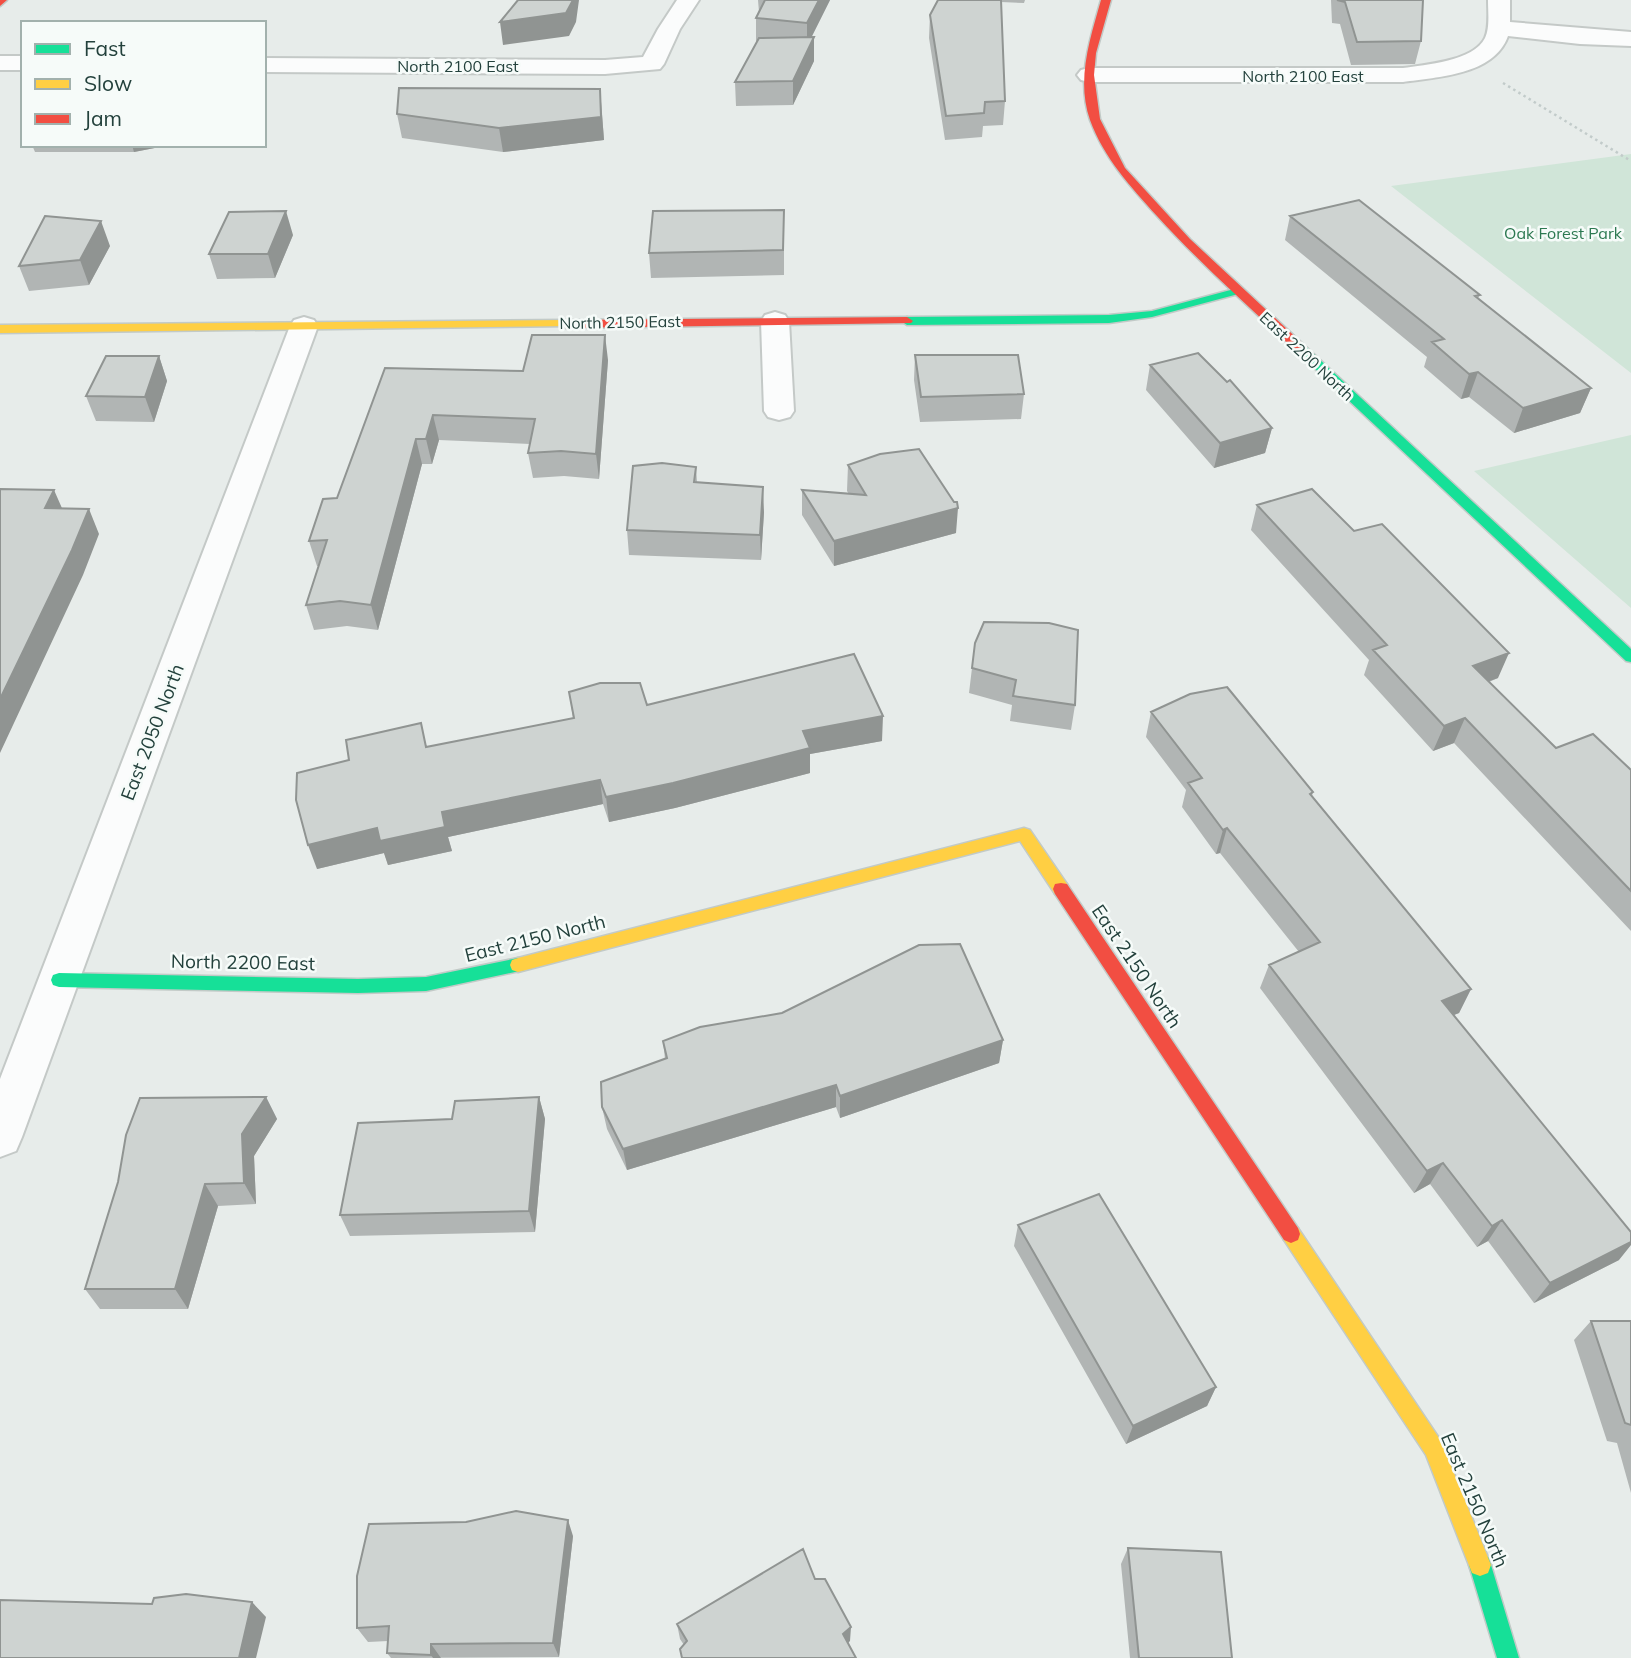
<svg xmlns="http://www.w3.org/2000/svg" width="1631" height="1658" font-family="Mulish,sans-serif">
<rect width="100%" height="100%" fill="#e7ecea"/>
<path fill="#d0e5d8" d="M1631 154V373L1391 186Z
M1631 435V608L1474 471Z"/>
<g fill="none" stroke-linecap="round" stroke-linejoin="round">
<g stroke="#c4c9c7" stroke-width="4">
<path id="street" d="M677 0H699L680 29 664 64 660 69 605 74 264 72V58L605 60 643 57 658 29Z
M1488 0H1510V22L1631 32V46L1580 44 1508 36C1494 75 1438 77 1403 82H1089L1081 80 1077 75 1081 70 1089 68H1403C1425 65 1474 61 1485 38 1490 28 1488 12 1488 0Z
M0 56H23V70H0Z
M775 312 785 315 789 321 794 411 790 417 779 420 768 417 764 411 761 321 765 315Z
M304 317 314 320 318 326 22 1137 16 1151 0 1157V1079L290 326 294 320Z"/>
</g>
<g stroke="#c2cac7" stroke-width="3">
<path id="fast" d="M1238 288 1244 291 1242 293 1152 317 1109 323 907 325 901 321 907 317 1109 315 1152 311Z
M1299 343 1303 344 1631 649V662L1626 661 1295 350V344Z
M518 958 524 960 526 965 524 970 426 991 358 993 59 987 53 985 51 980 53 975 59 973 358 979 426 977Z
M1480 1554 1488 1557 1491 1565 1519 1658H1497L1469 1565 1472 1557Z"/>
</g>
<g stroke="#c2cac7" stroke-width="3">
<path id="slow" d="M566 320 572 324 570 326 0 333V325Z
M1024 828 1030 830 1067 884 1069 889 1067 894H1055L1020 841 518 972 512 970 510 965 512 960 518 958Z
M1291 1225 1298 1228 1441 1441 1491 1565 1488 1573 1480 1576 1472 1573 1426 1455 1284 1240 1282 1234 1284 1228Z"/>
</g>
<g stroke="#c2cac7" stroke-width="3">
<path id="jam" d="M0 0H7L0 6Z
M1101 0H1111L1096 53 1094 75 1100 119 1125 168 1190 239 1303 344V350H1295C1248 306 1200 263 1157 216 1130 186 1104 158 1090 120 1076 80 1090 39 1101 0Z
M907 317 913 321 911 323 566 328 560 324 566 320Z
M1061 883 1067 884 1298 1228 1300 1234 1298 1240 1291 1243 1284 1240 1055 894 1053 889 1055 884Z"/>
</g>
<path stroke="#c2cbca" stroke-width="2.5" stroke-dasharray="2.5 3.5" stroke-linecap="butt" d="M1503 83 1631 161"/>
<use href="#street" fill="#fbfcfc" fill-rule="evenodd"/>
<use href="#fast" fill="#16e098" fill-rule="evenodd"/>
<use href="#slow" fill="#ffcf43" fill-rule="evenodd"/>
<use href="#jam" fill="#f24e42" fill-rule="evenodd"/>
</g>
<path fill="#b1b5b4" d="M758 0H830L811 38 814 37V61L793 105 736 106 735 82 757 41H756V18L759 12Z
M938 0H1025L1024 3 1001 2 1005 101 1003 125 983 126 982 137 945 140 929 38 930 15Z
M1331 0H1423L1421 41 1415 64 1351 65 1340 24 1332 23Z
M602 113 604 140 503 152 402 138 397 114Z
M32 145H170L134 152H35Z
M784 210V275L651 278 649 253Z
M1290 216 1480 295 1478 298 1591 388 1580 413 1514 433 1469 397 1461 399 1424 367 1427 357 1285 240Z
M293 235 275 278 217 279 209 254Z
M110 246 89 285 29 291 19 266Z
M915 355 1024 394 1021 419 920 422 914 380Z
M159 356 167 381 154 422 96 421 86 396Z
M608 360 599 479 564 476 533 478 528 453 530 444 439 440 432 464H422L378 630 347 626 314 630 306 605 319 566H317L309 541 337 498 385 368 523 371Z
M1150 365 1272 428 1265 453 1214 468 1146 390Z
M848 465 956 533 834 566 802 515V490L849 494 847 491Z
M696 467 697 482 764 512 761 560 629 555 627 530Z
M1257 505 1498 678 1489 682 1556 748 1631 770V931L1454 743 1433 751 1364 675 1369 660 1251 530Z
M975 643 1075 705 1071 730 1010 721 1012 705 969 693Z
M569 692 647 705 882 741 810 754V773L675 808 609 822 603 804 448 837 452 851 388 865 384 853 317 869 349 760 427 747 573 718Z
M1151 712 1313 792 1312 796 1471 989 1459 1013 1454 1015 1619 1260 1534 1303 1488 1241 1477 1247 1430 1184 1414 1193 1260 988 1269 965 1299 952 1220 853 1216 854 1182 807 1186 790 1146 737Z
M1003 1040 999 1063 840 1118 836 1107 627 1170 607 1129 602 1107 665 1059 663 1041Z
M266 1097 277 1119 254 1156 256 1204 218 1206 188 1309H100L85 1289Z
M539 1097 545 1119 535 1232 350 1236 340 1215 452 1119Z
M1018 1225 1216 1387 1207 1406 1126 1444 1014 1246Z
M1591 1321H1631V1493L1617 1443 1607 1441 1574 1340Z
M573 1536 559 1657 391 1658 387 1653 388 1641 368 1642 357 1628Z
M1128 1548 1232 1658H1130L1121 1564Z
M815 1579 850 1641 684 1645 680 1639 677 1624Z"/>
<path fill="#909492" d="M573 0H579L576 22 569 36 503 45 500 22Z
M819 0H830L807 46V23Z
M814 37V61L793 105V81Z
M600 89 604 140 503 152 499 128Z
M132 145H170L134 152Z
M286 211 293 235 275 278 268 254Z
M101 221 110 246 89 285 80 260Z
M605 335 608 360 599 479 596 454Z
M159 356 167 381 154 422 145 397Z
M1478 372 1469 397 1461 399 1469 374Z
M1591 388 1580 413 1514 433 1523 408Z
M433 415 439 440 432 464 426 439Z
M1272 428 1265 453 1214 468 1220 443Z
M416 439 422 464 378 630 371 605Z
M763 487 764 512 761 560 760 535Z
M54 490 65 515 45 508Z
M958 508 956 533 834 566V541Z
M89 509 99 534 83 575 0 753V699Z
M1509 653 1498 678 1462 691 1473 666Z
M883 716 882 741 810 754V773L675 808 609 822 606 797 803 731Z
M1465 718 1454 743 1433 751 1444 726Z
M600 780 603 804 448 837 452 851 388 865 384 853 317 869 308 845 442 812Z
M1227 828 1220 853 1216 854 1223 830Z
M1471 989 1459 1013 1430 1024 1442 1001Z
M1003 1040 999 1063 840 1118V1096Z
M836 1085V1107L627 1170 623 1149Z
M266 1097 277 1119 254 1156 256 1204 244 1183 242 1134Z
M539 1097 545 1119 535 1232 529 1211Z
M1443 1163 1430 1184 1414 1193 1427 1171Z
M205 1184 218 1206 188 1309 175 1289Z
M1502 1220 1488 1241 1477 1247 1492 1226Z
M1631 1242V1245L1619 1260 1534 1303 1550 1283Z
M1216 1387 1207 1406 1126 1444 1133 1426Z
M568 1520 573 1536 559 1657 553 1643Z
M252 1602 266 1617 256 1658H239Z
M851 1627 850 1641 843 1648V1634Z
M431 1644 441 1658H433L431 1655Z"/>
<path fill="#ced3d1" stroke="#909492" stroke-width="2" d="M518 0H573L566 13 500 22Z
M765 0H819L807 23 756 18Z
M938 0H1001L1005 101 985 102 984 113 946 116 930 15Z
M1337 0H1423L1421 41 1357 42 1345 2Z
M814 37 793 81 735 82 759 38Z
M399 88 600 89 601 117 499 128 397 114Z
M1359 200 1480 295 1475 296 1591 388 1523 408 1478 372 1469 374 1432 342 1444 339 1290 216Z
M784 210 783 250 649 253 653 211Z
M286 211 268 254H209L229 212Z
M45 216 101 221 80 260 19 266Z
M532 335H605L596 454 561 451 528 453 535 419 433 415 426 439H416L371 605 340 601 306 605 327 540 309 541 323 499 337 498 385 368 523 371Z
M1198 353 1227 382 1230 380 1272 428 1220 443 1150 365Z
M915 355H1018L1024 394 921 397Z
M106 356H159L145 397 86 396Z
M919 449 954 502H957L958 508 834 541 802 490 866 495 848 465 880 454Z
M662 463 696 467 694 482 763 487 760 535 627 530 633 466Z
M0 489 54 490 45 508 89 509 72 550 0 699Z
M1312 489 1354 531 1382 524 1509 653 1473 666 1556 748 1593 734 1631 770V891L1465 718 1444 726 1373 650 1387 645 1257 505Z
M984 622 1049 623 1078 630 1075 705 1013 696 1016 680 972 668 975 643Z
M854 654 883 716 803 731 810 748 673 783 606 797 600 780 442 812 445 827 380 841 377 828 308 845 296 800 297 773 349 760 346 740 421 723 426 747 574 718 569 692 600 683H640L647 705Z
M1227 687 1313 792 1310 794 1471 989 1442 1001 1631 1232V1242L1550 1283 1502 1220 1492 1226 1443 1163 1427 1171 1269 965 1320 942 1227 828 1223 830 1188 783 1202 778 1151 712 1190 694Z
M960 944 1003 1040 840 1096 836 1085 623 1149 602 1107 601 1082 667 1058 663 1041 700 1027 782 1013 919 945Z
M266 1097 242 1134 244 1183 205 1184 175 1289H85L118 1182 126 1135 140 1098Z
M539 1097 529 1211 340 1215 358 1123 452 1119 455 1101Z
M1099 1194 1216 1387 1133 1426 1018 1225Z
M1591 1321H1631V1425L1625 1423Z
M516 1511 568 1520 553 1643 431 1644V1655L387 1653 389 1626 357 1628V1576L369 1524 466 1522Z
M1128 1548 1221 1552 1232 1658H1139Z
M803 1549 815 1579H825L851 1627 843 1634 856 1658H682L680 1649 687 1641 677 1624Z
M186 1594 252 1602 239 1658H0V1600L152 1604 154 1598Z"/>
<g text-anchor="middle" stroke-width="5" stroke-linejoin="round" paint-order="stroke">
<g font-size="16" fill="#23413c" stroke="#f6fbf9">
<text x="458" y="72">North 2100 East</text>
<text x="1303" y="82">North 2100 East</text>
<text transform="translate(620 322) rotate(-1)" y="6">North 2150 East</text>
<text transform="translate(1307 356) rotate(43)" y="6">East 2200 North</text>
</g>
<g font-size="16" fill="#2c7951" stroke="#f6fbf9">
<text x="1563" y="239">Oak Forest Park</text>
</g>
<g font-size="19" fill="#23413c" stroke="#f6fbf9">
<text transform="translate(152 732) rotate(-69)" y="7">East 2050 North</text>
<text transform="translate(535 938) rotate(-14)" y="7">East 2150 North</text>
<text transform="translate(243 962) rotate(1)" y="7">North 2200 East</text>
<text transform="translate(1137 966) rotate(56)" y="7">East 2150 North</text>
<text transform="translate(1475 1500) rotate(67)" y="7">East 2150 North</text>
</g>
</g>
<rect x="21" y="21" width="245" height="126" fill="#f6fbf9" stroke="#a2b1ad" stroke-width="2"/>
<rect x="35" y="44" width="35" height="10" fill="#16e098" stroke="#a2b1ad" stroke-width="2"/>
<text x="84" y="56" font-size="21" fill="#23413c">Fast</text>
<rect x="35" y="79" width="35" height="10" fill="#ffcf43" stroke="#a2b1ad" stroke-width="2"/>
<text x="84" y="91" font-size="21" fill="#23413c">Slow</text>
<rect x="35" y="114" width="35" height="10" fill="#f24e42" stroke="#a2b1ad" stroke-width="2"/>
<text x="84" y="126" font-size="21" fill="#23413c">Jam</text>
</svg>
